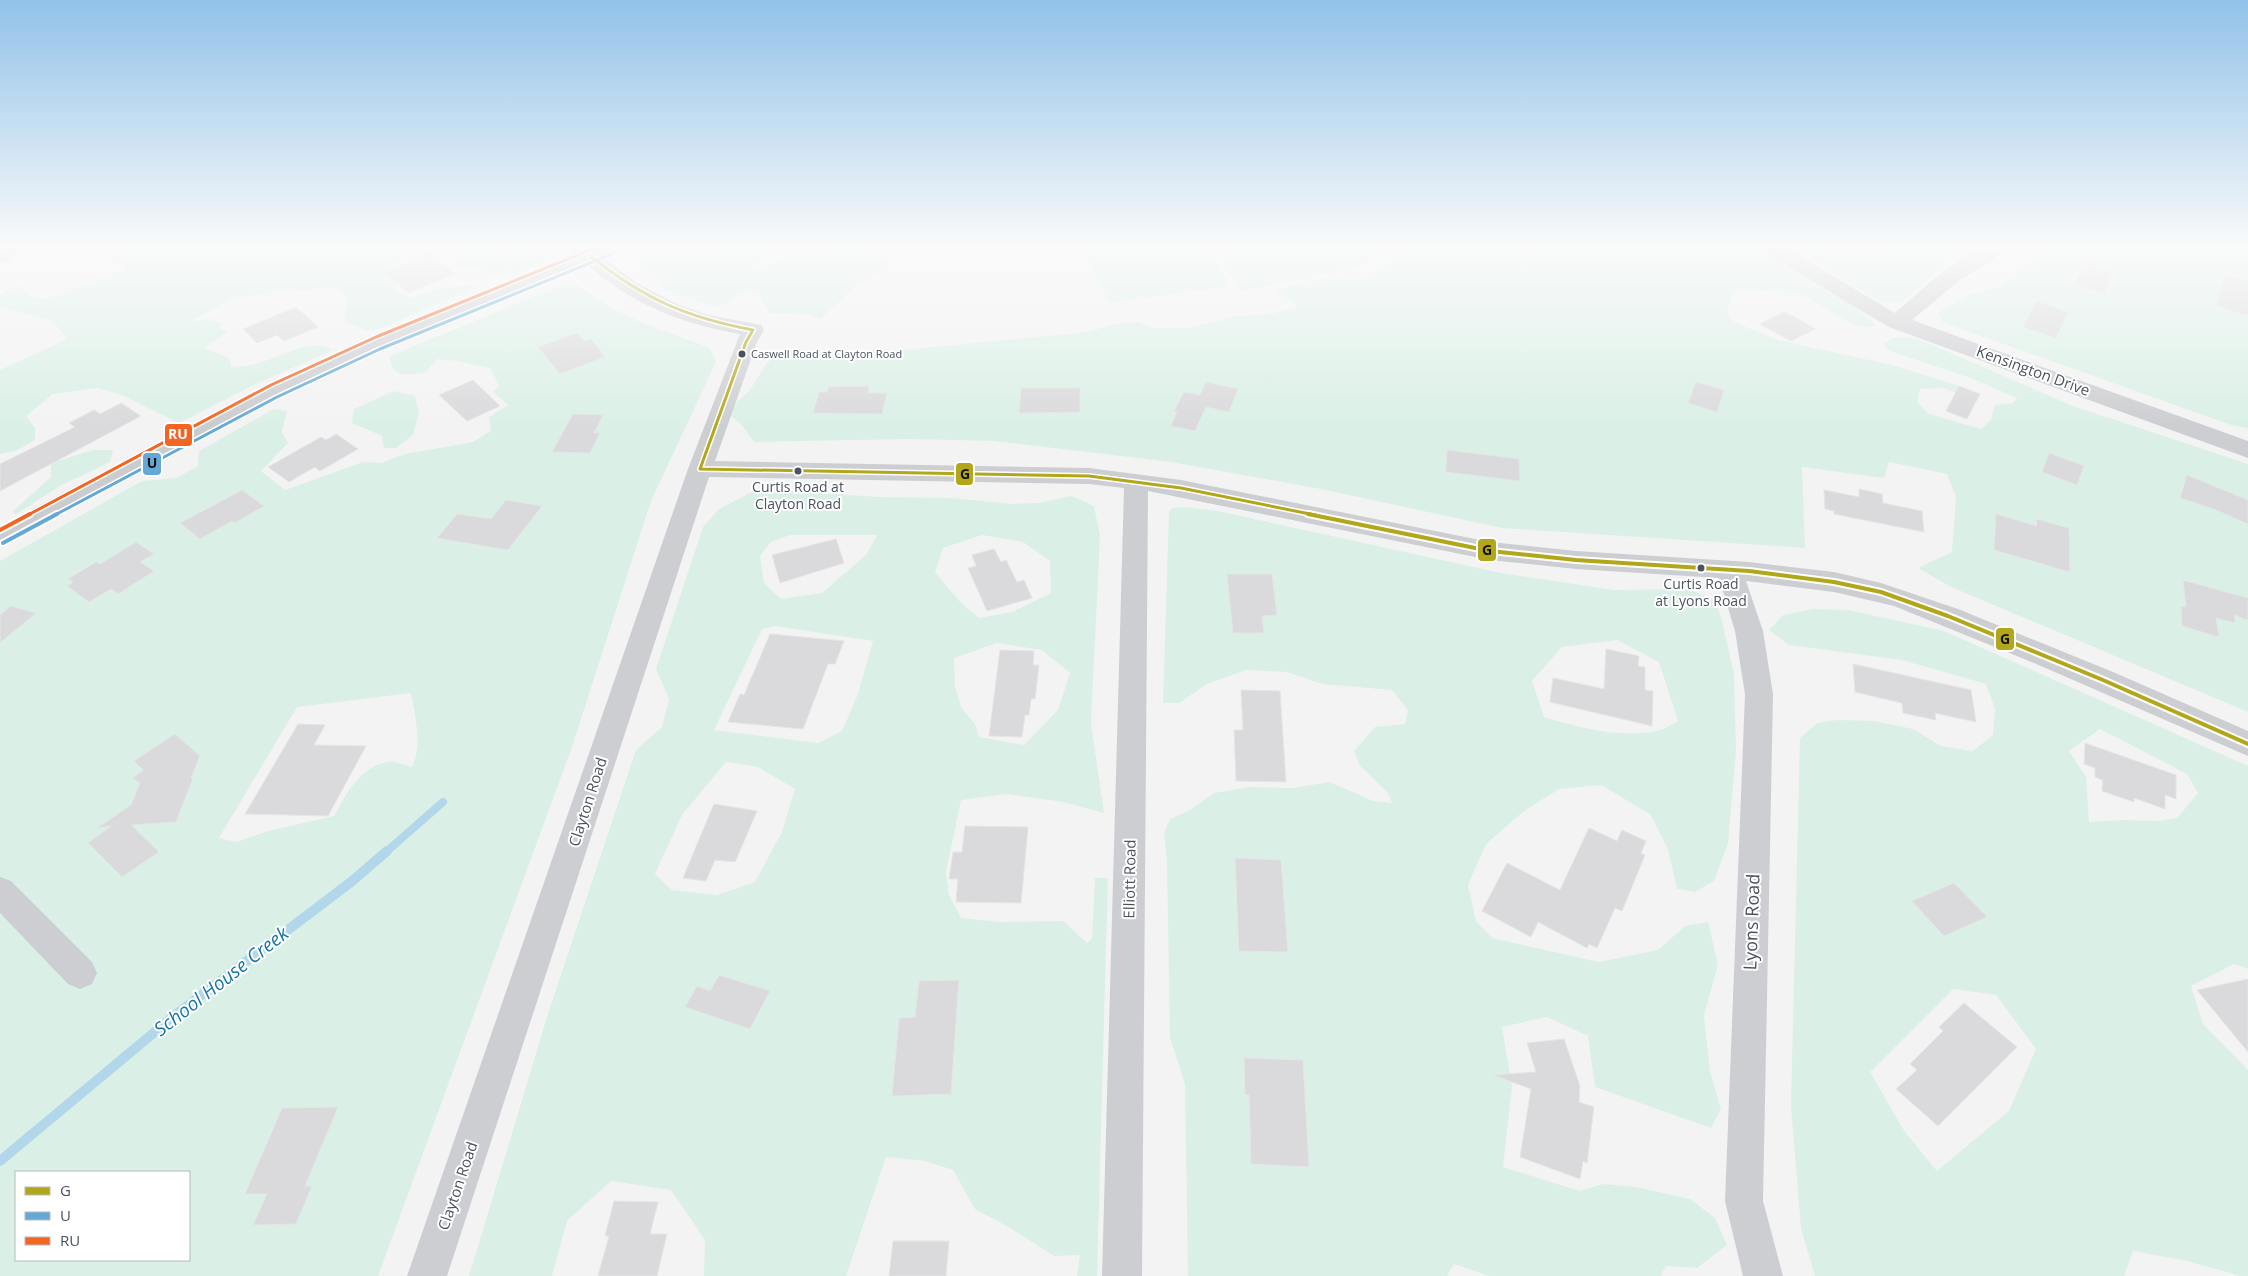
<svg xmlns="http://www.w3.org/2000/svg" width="2248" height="1276" font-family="'Open Sans',sans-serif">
<rect width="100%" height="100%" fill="#f4f3f3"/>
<path fill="#daf0e6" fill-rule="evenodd" d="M116 248H531L549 257 545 262 519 273 498 277 476 269 461 268 453 263 451 253C425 242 407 254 386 271L398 277 395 290 411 299C432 290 456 284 479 286L379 329 367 330 345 322 347 297 336 287 258 294 230 300 191 321 212 319 221 323 220 328 227 332 204 348 229 358 231 367C240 366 250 366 258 363 281 357 311 337 333 350L254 385 179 423 122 395 97 388 53 394 26 416 35 428V440L16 451 0 454V370L68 339 52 321 0 307V296L4 291 20 286 33 298 45 299 126 269 123 265 108 260Z
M647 248 719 249 722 248H775L754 268 789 259 797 260 818 248H876L892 266 852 289 821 319 807 314 769 313 758 293 740 292 727 303 711 306 664 289 631 257Z
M1082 248H1206L1229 286 1109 303Z
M1213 248H1385L1393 258 1361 264V268L1240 291Z
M1394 248H1759L1856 308 1876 325C1858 335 1826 306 1807 298 1783 289 1758 290 1734 293L1727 311 1733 322 1782 341 1892 365 1972 390 1964 396 1943 388 1920 389 1917 402 1929 414 1981 429 1991 420 1995 405 2013 403 2017 398 1971 378 1887 350 1884 343C1897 334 1907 337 1923 341L2073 406 2248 464V712L1951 587 1918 568 1952 552 1956 497 1947 474 1889 462 1884 478 1802 467 1805 548 1502 528 1321 489 1171 462 994 441 910 439 754 442 742 425 727 412 750 390 766 364 781 350H902L1088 332 1115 324 1138 322 1153 328H1188L1237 316 1271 314 1299 306 1275 290 1336 276 1352 281 1371 276 1377 269 1394 261 1400 256Z
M1796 248H1827L1847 256C1876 241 1930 248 1964 248L1904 302C1899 302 1893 303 1888 302 1865 299 1816 262 1796 248Z
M2016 248H2248V428L2231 425 1942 322 1938 312 1972 294 2001 286 2029 263 2028 252Z
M569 282C586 286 596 300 612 308 643 325 677 335 710 348L716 362 651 501 572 747 378 1276H0V561L142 481 176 478 198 466 199 451 274 409 287 411 282 432 288 443 261 471 285 490 363 462 381 463 405 454 473 442 491 431 489 417 508 405 493 392 499 385 490 368 457 361 437 359 426 372C410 375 390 379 390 356ZM411 693C415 718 423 744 412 767 405 765 396 761 389 762 360 766 347 793 334 816L268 831 236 842 219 838 297 707ZM16 1172H189V1260H16Z
M394 391 415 396 419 413 413 435 396 448H384L382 436 352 423 354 409Z
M93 450H113L110 462 60 486 15 515 13 511 51 477V463Z
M758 489 880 497 952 498 1012 504 1038 503 1072 496 1094 506 1100 536 1091 723 1104 813 1063 802 1007 794 961 800 946 872 949 895 961 918 1000 922 1063 921 1087 943 1092 939 1095 878H1108L1097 1276H1077L1080 1255 1054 1256 1010 1228 975 1209 953 1170 925 1161 886 1157 846 1276H704L705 1240 671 1190 611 1181 567 1221 552 1276H469L547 1017 636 750 662 727 669 699 656 669 703 527 719 509ZM790 535H877L867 554 822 593 781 599 764 583 760 556 771 542ZM982 535 1023 542 1050 561 1051 593 1012 612 979 618 962 604 935 572 943 548ZM775 626 873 641 858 694 842 731 818 743 714 730 762 629ZM997 643 1042 650 1070 673 1058 710 1024 745 979 737 975 724 961 707 955 686 954 658ZM726 762 758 767 795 789 782 832 755 882 717 895 672 890 655 874 682 815Z
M1186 507 1218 511 1501 573 1614 590 1688 589 1714 599 1721 617 1734 673 1736 752 1728 843 1714 881 1695 892 1677 889 1668 849 1651 815 1601 785 1559 789 1523 812 1486 844 1468 885 1476 921 1492 938 1599 962 1658 950 1685 926 1708 922 1718 965 1704 1015 1710 1072 1721 1109 1711 1128 1595 1087 1588 1036 1547 1017 1502 1027 1512 1087 1503 1167 1580 1191 1603 1184 1636 1187 1690 1199 1715 1218 1727 1245 1697 1268 1666 1266 1660 1276H1489L1454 1264 1447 1276H1188L1185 1084 1170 1038 1167 863 1164 833 1170 819 1190 810 1214 793 1250 787 1292 788 1330 782 1373 801 1392 803 1388 793 1360 766 1354 751 1375 727 1405 724 1408 710 1392 690 1322 684 1287 672 1246 670 1207 684 1179 703H1163L1169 512 1172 508ZM1617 640 1659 662 1678 721C1672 724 1665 729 1657 731 1620 738 1580 728 1544 717L1532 681 1562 647Z
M1813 609 1848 610 1944 631 2248 766V969L2234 964 2191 986 2203 1024 2248 1070V1276H2241L2187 1261 2133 1251 2124 1276H1815L1801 1229 1791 1106 1800 738 1817 723 1837 720 1874 721 1913 729 1941 746 1973 751 1993 735 1995 709 1986 684 1902 660 1789 645 1769 630 1783 615ZM2100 729 2187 774 2198 793 2177 818 2159 821 2123 820 2089 822 2086 777 2069 751ZM1953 989 1996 995 2036 1049 2009 1111 1937 1171 1905 1132 1870 1072Z"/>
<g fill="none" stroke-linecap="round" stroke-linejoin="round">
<path stroke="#b2d7eb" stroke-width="8" d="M386 852 443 802"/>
<path stroke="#b2d7eb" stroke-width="10" d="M0 1161 174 1016 351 882 387 851"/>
</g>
<path fill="#dadadc" stroke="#e5e5e6" d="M429 253 456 273 408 293 383 272Z
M2084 263 2113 272 2104 294 2074 285Z
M2226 275 2248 281V316L2216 306Z
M2036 301 2068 312 2056 338 2023 327Z
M296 307 318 327 284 341 277 335 257 343 243 329Z
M1784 312 1795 317 1816 329 1791 341 1759 324Z
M577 333 585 341 591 339 605 357 560 374 538 347Z
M473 380 500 406 467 421 439 395Z
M1206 382 1238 389 1229 412 1206 407 1195 431 1171 426 1177 412 1174 411 1184 392 1200 395Z
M1696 382 1724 390 1717 412 1688 403Z
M869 386 868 393H887L882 414 813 413 819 392H827L828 387Z
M1959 386 1980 394 1967 419 1946 411Z
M1021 388H1080V412L1019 413Z
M121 403 141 416 0 491V464L75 427 69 423 94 410 100 414Z
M573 414 603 415 594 433H600L590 453 552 452Z
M336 434 358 449 320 471 315 467 289 482 268 467 321 437 326 440Z
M1447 450 1519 459 1520 481 1446 472Z
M2049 453 2084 466 2077 485 2042 472Z
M2187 475 2248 500V524L2216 510 2180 498Z
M1859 489 1882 494 1883 503 1922 511 1924 532 1834 514V511L1825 509 1824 490 1859 497Z
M242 490 264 506 235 523 232 521 200 539 180 523Z
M506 500 542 506 508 550 437 538 457 514 491 519Z
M1996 514 2037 526 2036 519 2069 528 2070 572 1994 550Z
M836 539 844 563 780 583 772 555Z
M136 542 154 554 140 562 154 571 118 594 111 589 89 602 67 586 73 582 68 579 96 562 100 564Z
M994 549 1001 562 1006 560 1017 582 1024 580 1032 598 987 611 968 568 976 566 972 555Z
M1227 574H1272L1277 615 1262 616 1264 633H1233Z
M2183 580 2248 598V620L2234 615 2235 623 2216 618 2219 637 2182 626 2181 606 2186 607Z
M11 606 36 613 0 643V615Z
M770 634 844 641 835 664H828L803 729 728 722 740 694 744 695Z
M1606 649 1639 656 1638 666 1645 667V690L1653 691 1652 726 1550 702 1553 678 1604 689Z
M1000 650 1034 651 1033 665H1039L1035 699H1031L1029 715H1025L1022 737 989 736Z
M1853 664 1971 690 1976 722 1935 713 1936 720 1903 713 1902 703 1855 692Z
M1241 690 1280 691 1286 782 1236 781 1234 730H1243Z
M298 724 325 725 314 745 366 746 328 816 245 814Z
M175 734 200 756 191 778H193L176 822 131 825 159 852 122 877 88 843 111 826 97 828 131 805 140 783 133 778 143 770 134 761Z
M2085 743 2176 775V799L2165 795V809L2134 798V802L2102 791 2103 780 2095 777V768L2084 764Z
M714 804 757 811 735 862 715 860 706 881 683 878Z
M965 826 1028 827 1021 903 956 902 958 879H949L953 852H962Z
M1589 828 1617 841 1622 830 1646 841 1641 853 1645 855 1622 911 1615 908 1597 948 1589 944 1587 948 1538 922 1531 937 1482 911 1507 863 1560 890Z
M1235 858 1281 860 1288 952 1239 951Z
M1954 883 1987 917 1944 936 1912 901Z
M719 975 770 991 750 1029 685 1007 697 986 710 991Z
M2248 979V1052L2197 990Z
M959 980 951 1094 892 1096 899 1018 915 1017 919 981Z
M1964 1003 2017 1047 1938 1126 1896 1089 1917 1070 1910 1064 1943 1031 1939 1027Z
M1564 1039 1580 1086 1579 1102 1594 1107 1587 1163 1583 1161 1580 1179 1520 1157 1531 1089 1493 1075 1536 1072 1527 1043Z
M1244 1058 1303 1060 1309 1167 1251 1164 1249 1095 1245 1094Z
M338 1107 305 1186H312L296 1224 253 1225 267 1194H245L282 1108Z
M614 1201 658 1202 650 1234H667L657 1276H598L609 1236H605Z
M893 1241H949L946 1276H889Z"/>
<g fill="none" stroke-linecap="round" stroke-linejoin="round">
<path fill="#cdced1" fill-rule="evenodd" d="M0 248H21L7 261 0 263Z
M571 248H592L637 283 679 305 708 315 761 325 764 330 757 342 715 461 1089 468 1181 480 1490 542 1576 551 1749 562 1834 572 1881 583 1958 609 2113 672 2248 731V756L2034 663 1894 606 1834 592 1746 581 1763 631 1773 694 1763 1201 1783 1276H1743L1725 1201 1745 694 1735 631 1719 578 1576 569 1490 560 1148 491 1142 1276H1102L1124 488 1089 484 709 477 447 1276H407L688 469 740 334C689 325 643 309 602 277 591 268 579 259 571 248Z
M1763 248H1786L1895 313C1917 295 1965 244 1994 252L1997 256 1994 260 1960 280 1912 320 2248 441V458L1889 327 1848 303 1766 252Z
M0 877 11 881 92 962 97 973 92 984 80 989 68 984 0 913Z"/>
<path fill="#caccd0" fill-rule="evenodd" d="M594 248H620L617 252 386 348 282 396 9 543 0 546V526L266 386 370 338Z"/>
<g stroke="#fff" stroke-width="6">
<path id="bus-1-far1" d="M590 256C645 299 685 317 753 330
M700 469 1089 476 1181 488 1315 515
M700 469 746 342 753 330"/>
</g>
<g stroke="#fff" stroke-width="8">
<path id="bus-1" d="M1308 514 1490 551 1576 560 1749 571 1834 582 1881 592 1948 616 2103 680 2248 744"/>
</g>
<g stroke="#fff" stroke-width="6">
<path id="bus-2-far1" d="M55 515 277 397 380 349 612 254"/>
</g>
<g stroke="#fff" stroke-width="8">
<path id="bus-2" d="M3 543 57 514"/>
</g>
<g stroke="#fff" stroke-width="6">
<path id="bus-3-far1" d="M28 515 271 385 376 337 595 248"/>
</g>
<g stroke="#fff" stroke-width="8">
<path id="bus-3" d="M0 530 30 514"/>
</g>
<use href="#bus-1-far1" stroke="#b2a71a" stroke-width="3"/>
<use href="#bus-1" stroke="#b2a71a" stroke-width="4"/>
<use href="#bus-2-far1" stroke="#64a9d6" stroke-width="3"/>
<use href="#bus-2" stroke="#64a9d6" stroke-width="4"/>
<use href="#bus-3-far1" stroke="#f26522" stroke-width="3"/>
<use href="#bus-3" stroke="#f26522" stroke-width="4"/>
</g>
<linearGradient id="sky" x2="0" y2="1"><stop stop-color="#92c2e9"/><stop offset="0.58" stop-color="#fafafa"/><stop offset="1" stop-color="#fafafa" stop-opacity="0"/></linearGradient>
<rect width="2248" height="426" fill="url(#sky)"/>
<g fill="#4b535f" stroke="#fff" stroke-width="2">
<circle cx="742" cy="354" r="4.5"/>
<circle cx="798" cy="471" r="4.5"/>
<circle cx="1701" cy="568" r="4.5"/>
</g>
<g text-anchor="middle" stroke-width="4" stroke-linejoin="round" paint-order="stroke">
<g font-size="11" fill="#4b535f" stroke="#fff" text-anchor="start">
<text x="751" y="358">Caswell Road at Clayton Road</text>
</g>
<g font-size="14" fill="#4b535f" stroke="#fff">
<text x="798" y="492">Curtis Road at<tspan x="798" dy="17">Clayton Road</tspan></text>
<text x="1701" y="589">Curtis Road<tspan x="1701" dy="17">at Lyons Road</tspan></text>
</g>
<g font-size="15" fill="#4b535f" stroke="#fff">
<text transform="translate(2033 371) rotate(20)" y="5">Kensington Drive</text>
<text transform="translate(588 802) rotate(-72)" y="5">Clayton Road</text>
<text transform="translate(1130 879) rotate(-89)" y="5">Elliott Road</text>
<text transform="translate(458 1186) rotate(-71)" y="5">Clayton Road</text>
</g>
<g font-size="18" fill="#4b535f" stroke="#fff">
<text transform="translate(1752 922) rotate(-88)" y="6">Lyons Road</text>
</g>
<g font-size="19" font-style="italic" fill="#1674a7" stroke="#fff">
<text transform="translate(221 981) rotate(-38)" y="7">School House Creek</text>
</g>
</g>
<g stroke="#fff" stroke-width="2">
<rect x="164" y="423" width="29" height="24" rx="5" fill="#f26522"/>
<rect x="142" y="452" width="20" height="24" rx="5" fill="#64a9d6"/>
<rect x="955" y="462" width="19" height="24" rx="5" fill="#b2a71a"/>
<rect x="1477" y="538" width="20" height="24" rx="5" fill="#b2a71a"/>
<rect x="1995" y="627" width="20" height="24" rx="5" fill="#b2a71a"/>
</g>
<g font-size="14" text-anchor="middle" font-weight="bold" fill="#fff">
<text x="178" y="439">RU</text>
</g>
<g font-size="14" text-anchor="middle" font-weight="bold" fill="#111">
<text x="152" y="468">U</text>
<text x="965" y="479">G</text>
<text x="1487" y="555">G</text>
<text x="2005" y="644">G</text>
</g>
<rect x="15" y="1171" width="175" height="90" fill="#ffffff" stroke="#b7babf"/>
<rect x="25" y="1187" width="25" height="8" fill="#b2a71a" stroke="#b7babf"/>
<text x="60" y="1196" font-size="15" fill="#4b535f">G</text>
<rect x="25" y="1212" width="25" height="8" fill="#64a9d6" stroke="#b7babf"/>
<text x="60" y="1221" font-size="15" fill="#4b535f">U</text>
<rect x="25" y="1237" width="25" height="8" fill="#f26522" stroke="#b7babf"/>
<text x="60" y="1246" font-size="15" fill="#4b535f">RU</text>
</svg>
